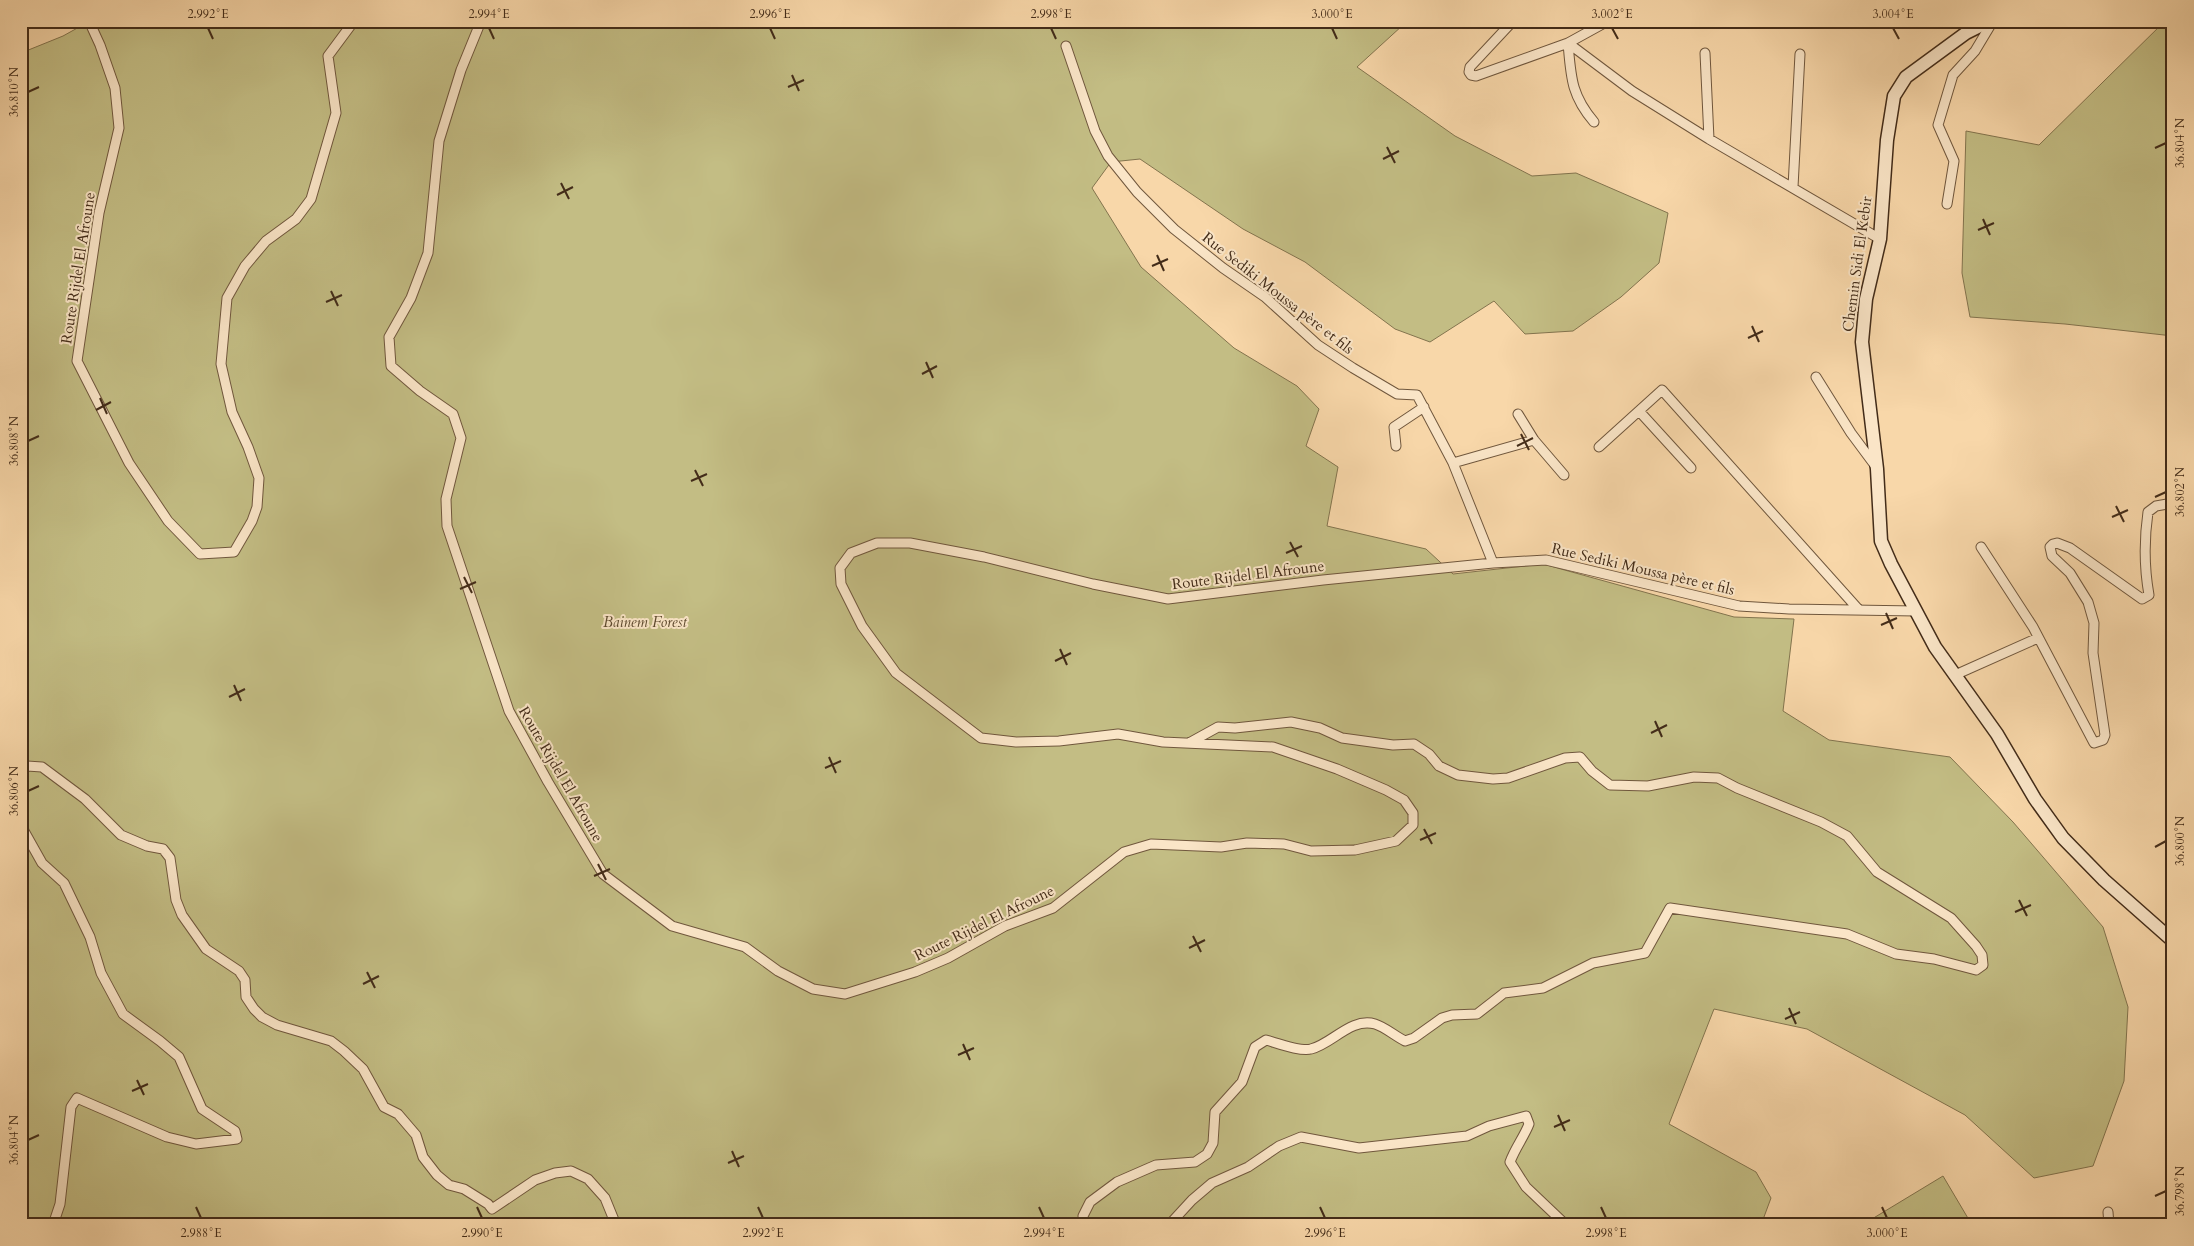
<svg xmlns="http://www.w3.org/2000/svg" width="2194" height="1246" font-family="Cardo,serif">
<rect width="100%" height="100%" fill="#f8d7a9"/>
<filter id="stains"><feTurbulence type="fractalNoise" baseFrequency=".004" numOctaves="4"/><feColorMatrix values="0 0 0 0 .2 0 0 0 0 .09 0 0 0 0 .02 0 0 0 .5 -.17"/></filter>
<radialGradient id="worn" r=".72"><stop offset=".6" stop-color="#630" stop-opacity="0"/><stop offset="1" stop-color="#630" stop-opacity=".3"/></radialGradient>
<path fill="#c3bd84" stroke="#83744e" d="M90 21H1403V25L1357 67 1455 136 1532 176 1576 173 1668 213 1659 263 1621 297 1573 331 1525 334 1494 301 1430 342 1395 329 1305 262 1243 229 1140 159 1111 162 1092 188 1141 267 1234 348 1297 386 1319 409 1306 446 1338 467 1327 526 1426 549 1453 574 1543 564 1734 617 1794 619 1783 711 1829 740 1950 757 2013 822 2103 927 2128 1007 2124 1081 2093 1166 2034 1178 1965 1115 1807 1029 1714 1009 1669 1124 1756 1172 1771 1198 1761 1225H21V53L63 36Z
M2165 21H2173V336L2065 324 1970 317 1962 273 1966 131 2039 145Z
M1943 1176 1972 1225H1862Z"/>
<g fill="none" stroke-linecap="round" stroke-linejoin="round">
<g stroke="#70573d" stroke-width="11">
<path id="street" d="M89 21 100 45 115 88 119 128 99 213 77 361 129 463 168 521 200 554 234 552 252 521 257 507 259 478 248 447 232 412 221 364 227 298 245 266 266 241 296 219 311 199 336 113 328 56 354 21
M481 21 461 70 439 141 428 253 411 298 389 337 391 366 420 391 453 414 461 438 446 499 447 526 509 711 548 782 603 874 672 926 745 947 778 971 813 989 845 994 915 972 948 958 1005 926 1053 908 1124 852 1151 844 1221 847 1247 843 1284 844 1311 851 1355 850 1396 841 1413 825V813L1404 800 1386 790 1337 769 1273 747 1163 742 1118 734 1059 741 1016 742 981 738 896 673 862 626 841 584 840 568 851 553 877 543H910L984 557 1093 584 1168 599 1323 580 1493 563
M1513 21 1470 67 1469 72 1471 75 1476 76 1568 43 1608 21
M1568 43 1632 91 1709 139 1880 239
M1568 43C1571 77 1571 95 1594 122
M1066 46 1095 131 1108 156 1137 192 1174 229 1223 268 1265 297 1318 345 1353 368 1397 394 1417 395 1453 463 1493 563 1546 560 1739 606 1789 609 1916 611
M1705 53 1709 139
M1793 187 1800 54
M1947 204 1954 161 1938 125 1953 75 1975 51 1993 21
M1816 377 1851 433 1877 468
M1639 411 1691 468
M1518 414 1534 440 1564 475
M1396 446 1394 427 1424 407
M1599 447 1662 390 1859 610
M1453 463 1534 440
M1981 547 2033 627 2094 743 2103 740 2105 735 2093 653 2094 623 2088 602 2070 573 2052 556 2050 547 2053 544 2057 543 2070 548 2142 599 2149 595C2144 567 2144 540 2148 512L2156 506 2173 503
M1955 675 2038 638
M21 773 27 766 42 767 85 799 121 835 147 846 163 849 170 858 176 900 182 915 206 949 239 971 245 980 246 997 254 1009 262 1017 277 1025 331 1041 344 1051 363 1069 384 1107 398 1114 416 1135 423 1157 437 1175 449 1185 464 1189 488 1204 492 1209 535 1180 555 1173 571 1171 588 1179 605 1198 616 1225
M21 816 24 831 42 863 64 883 90 937 101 973 123 1014 160 1041 179 1057 202 1109 235 1131 237 1139 196 1144 167 1137 77 1098 71 1107 60 1204 53 1225
M2108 1212 2109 1225
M1087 1225 1083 1216 1090 1202 1117 1182 1156 1165 1195 1162 1207 1154 1213 1143 1215 1112 1242 1082 1255 1047 1266 1040C1277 1043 1301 1052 1311 1049 1332 1044 1351 1017 1375 1024 1385 1027 1395 1036 1405 1041L1414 1038 1442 1018 1452 1015 1477 1014 1504 993 1543 988 1593 963 1645 953 1670 908 1847 934 1896 954 1934 959 1976 970 1983 965 1982 955 1976 946 1951 918 1877 872 1847 836 1821 822 1737 788 1718 778 1694 777 1648 786 1610 785 1592 771 1580 757 1565 758 1508 778 1493 779 1458 775 1439 766 1429 754 1414 744 1393 745 1342 738 1320 728 1291 722 1235 728 1218 727 1189 743
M1169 1225 1192 1200 1212 1183 1248 1167 1279 1146 1301 1137 1359 1148 1467 1136 1489 1126 1526 1116 1529 1124C1524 1137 1515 1148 1510 1162L1526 1187 1566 1225"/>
</g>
<g stroke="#432c19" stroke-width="15">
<path id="secondary" d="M1990 21 1966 33 1906 77 1894 96 1887 140 1880 239 1866 299 1862 342 1877 469 1881 541 1891 564 1935 647 1997 734 2035 799 2063 838 2104 880 2173 941"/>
</g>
<use href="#street" stroke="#fae5c7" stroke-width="9"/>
<use href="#secondary" stroke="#fae5c7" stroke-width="12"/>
</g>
<path fill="none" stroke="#432c19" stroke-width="2" d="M208 28 213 39M489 28 494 39M770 28 775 39M1051 28 1056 39M1332 28 1337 39M1612 28 1618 39M1893 28 1899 39M792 75 799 91M788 87 804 80M28 92 39 87M1387 147 1395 163M2155 148 2166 143M1383 159 1399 151M561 183 569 199M557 195 573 187M1983 219 1990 235M1978 230 1994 223M1157 255 1164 271M1152 266 1168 259M331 291 338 306M326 302 342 295M1752 326 1759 342M1748 338 1763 331M926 362 933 378M922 374 937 366M100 398 107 414M96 410 111 402M1521 434 1529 450M28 441 39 436M1517 446 1533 438M695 470 703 486M691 481 707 474M2155 497 2166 492M2116 506 2124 522M2112 517 2128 510M1290 542 1298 557M1286 553 1302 546M464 577 472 593M460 589 476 582M1886 613 1893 629M1881 625 1897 618M1060 649 1067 665M1055 661 1071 653M234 685 241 701M229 697 245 689M1655 721 1662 737M1651 733 1667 725M829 757 836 773M825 768 841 761M28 791 39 786M1424 829 1432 844M1420 840 1436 833M2155 847 2166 841M598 864 606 880M594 876 610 869M2019 900 2027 916M2015 912 2031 905M1193 936 1201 952M1189 948 1205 940M367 972 375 988M363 984 379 976M1789 1008 1796 1024M1785 1019 1800 1012M963 1044 970 1060M958 1055 974 1048M137 1080 144 1095M132 1091 148 1084M1558 1115 1565 1131M1554 1127 1570 1120M28 1140 39 1135M732 1151 739 1167M728 1163 744 1156M2155 1196 2166 1191M196 1207 201 1218M477 1207 482 1218M758 1207 763 1218M1039 1207 1044 1218M1320 1207 1325 1218M1601 1207 1606 1218M1882 1207 1887 1218"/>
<g text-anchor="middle" stroke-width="4" stroke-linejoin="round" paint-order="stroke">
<g font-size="15" fill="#432c19" stroke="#fae5c7">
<text transform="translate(1857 264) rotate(-82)" y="5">Chemin Sidi El Kebir</text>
<text transform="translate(78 268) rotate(-81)" y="5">Route Rijdel El Afroune</text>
<text transform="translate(1278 293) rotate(38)" y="5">Rue Sediki Moussa père et fils</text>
<text transform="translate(1643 569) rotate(13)" y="5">Rue Sediki Moussa père et fils</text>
<text transform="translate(1248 575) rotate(-7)" y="5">Route Rijdel El Afroune</text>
<text transform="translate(561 774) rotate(60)" y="5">Route Rijdel El Afroune</text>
<text transform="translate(984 923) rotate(-26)" y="5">Route Rijdel El Afroune</text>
</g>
<g font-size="15" font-style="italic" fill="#5d492e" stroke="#fae5c7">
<text x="645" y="627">Bainem Forest</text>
</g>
</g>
<rect width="2194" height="1246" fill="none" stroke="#f8d7a9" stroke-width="55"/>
<rect x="28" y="28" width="2138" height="1190" fill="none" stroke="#432c19" stroke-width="2"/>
<g font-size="12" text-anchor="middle" fill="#432c19">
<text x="208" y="18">2.992°E</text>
<text x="489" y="18">2.994°E</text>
<text x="770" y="18">2.996°E</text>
<text x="1051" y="18">2.998°E</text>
<text x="1332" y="18">3.000°E</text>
<text x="1612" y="18">3.002°E</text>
<text x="1893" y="18">3.004°E</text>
<text transform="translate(14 92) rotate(-90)" y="4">36.810°N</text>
<text transform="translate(2180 143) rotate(-90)" y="4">36.804°N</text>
<text transform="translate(14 441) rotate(-90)" y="4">36.808°N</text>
<text transform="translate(2180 492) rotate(-90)" y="4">36.802°N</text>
<text transform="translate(14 791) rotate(-90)" y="4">36.806°N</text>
<text transform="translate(2180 841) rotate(-90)" y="4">36.800°N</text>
<text transform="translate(14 1140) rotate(-90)" y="4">36.804°N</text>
<text transform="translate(2180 1191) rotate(-90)" y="4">36.798°N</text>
<text x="201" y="1237">2.988°E</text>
<text x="482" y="1237">2.990°E</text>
<text x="763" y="1237">2.992°E</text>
<text x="1044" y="1237">2.994°E</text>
<text x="1325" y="1237">2.996°E</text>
<text x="1606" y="1237">2.998°E</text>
<text x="1887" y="1237">3.000°E</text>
</g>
<rect width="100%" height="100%" filter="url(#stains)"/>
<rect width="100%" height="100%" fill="url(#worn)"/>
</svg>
